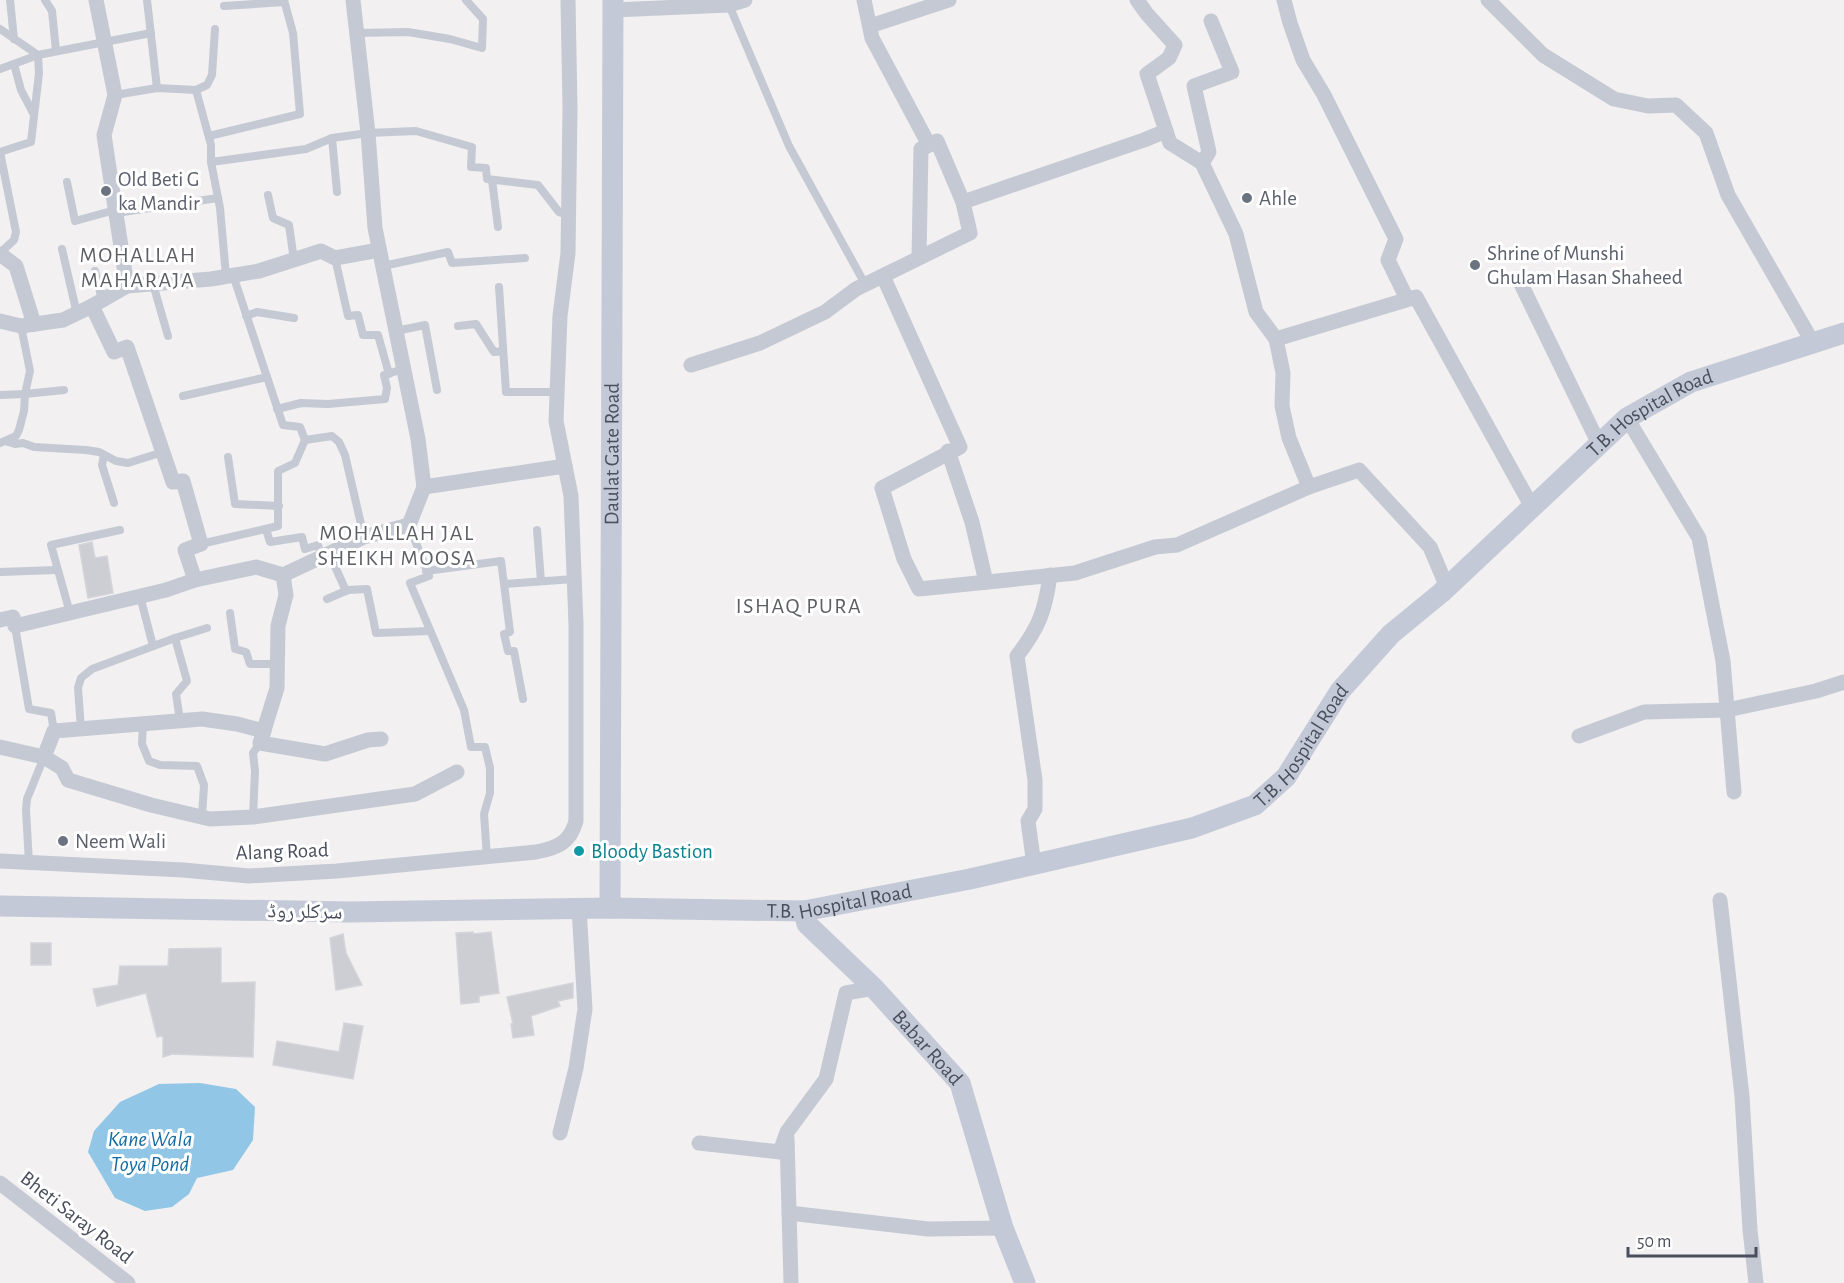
<svg xmlns="http://www.w3.org/2000/svg" width="1844" height="1283" viewBox="0 0 1844 1283" font-family="'Alegreya Sans','Noto Naskh Arabic',sans-serif">
	<rect width="100%" height="100%" fill="#f2f0f0"/>
	<path fill="#91c6e6" d="M 200,1083 L 236,1089 L 255,1107 L 253,1140 L 233,1170 L 197,1178 L 189,1194 L 172,1207 L 145,1211 L 115,1198 L 88,1152 L 94,1131 L 120,1102 L 159,1084 Z"/>
	<g fill="#cdced4" stroke="#d4d5db" stroke-width="1.5">
		<path d="M 92,542 L 95,558 L 107,556 L 113,593 L 88,598 L 79,545 Z"/>
		<path d="M 473,932 L 473,934 L 491,932 L 499,993 L 479,996 L 479,1002 L 461,1004 L 456,933 Z"/>
		<path d="M 343,934 L 346,953 L 362,985 L 336,990 L 330,938 Z"/>
		<rect x="31" y="943" width="20" height="22"/>
		<path d="M 221,948 L 221,983 L 255,982 L 253,1057 L 172,1054 L 163,1057 L 163,1036 L 157,1037 L 146,993 L 97,1006 L 93,989 L 118,985 L 120,966 L 168,966 L 169,949 Z"/>
		<path d="M 573,983 L 573,998 L 558,1001 L 560,1006 L 531,1016 L 534,1035 L 513,1038 L 511,1024 L 513,1024 L 507,997 Z"/>
		<path d="M 344,1023 L 363,1026 L 353,1079 L 273,1065 L 277,1041 L 339,1052 Z"/>
	</g>
	<g fill="none" stroke-linecap="round" stroke-linejoin="round">
		<g stroke="#c4c9d3" stroke-width="8">
			<path d="M 10,0 L 14,39"/>
			<path d="M 45,0 L 52,11 L 56,51"/>
			<path d="M 147,0 L 157,88"/>
			<path d="M 729,5 L 789,146 L 865,284"/>
			<path d="M 224,6 L 284,2"/>
			<path d="M 0,29 L 38,55 L 151,33"/>
			<path d="M 357,33 L 408,32 L 450,39 L 482,48 L 483,19 L 466,0"/>
			<path d="M 14,64 L 21,90 L 33,113"/>
			<path d="M 0,69 L 38,55 L 39,73 L 31,142 L 0,152"/>
			<path d="M 196,90 L 211,145 L 211,162 L 220,208 L 226,276"/>
			<path d="M 115,95 L 157,88 L 196,90 L 207,85 L 212,75 L 215,29"/>
			<path d="M 209,136 L 300,114 L 293,33 L 284,0"/>
			<path d="M 332,138 L 337,192"/>
			<path d="M 211,162 L 306,149 L 332,138 L 368,133 L 416,131 L 472,147 L 471,167 L 486,168 L 487,179 L 538,185 L 559,212 L 569,216"/>
			<path d="M 492,180 L 498,227"/>
			<path d="M 67,182 L 75,221 L 115,210"/>
			<path d="M 268,195 L 273,218 L 289,225 L 294,260"/>
			<path d="M 116,213 L 218,198"/>
			<path d="M 62,249 L 77,314"/>
			<path d="M 0,253 L 14,240 L 16,232 L 0,152"/>
			<path d="M 335,258 L 348,316 L 358,315 L 363,335 L 378,335 L 389,374"/>
			<path d="M 383,266 L 448,252 L 452,263 L 525,258"/>
			<path d="M 95,271 L 102,300"/>
			<path d="M 233,275 L 283,425 L 300,427 L 305,440 L 332,436 L 339,442 L 345,455 L 364,537"/>
			<path d="M 153,284 L 168,336"/>
			<path d="M 499,287 L 506,392 L 557,392"/>
			<path d="M 246,316 L 257,312 L 294,318"/>
			<path d="M 458,326 L 476,324 L 494,352 L 503,351"/>
			<path d="M 396,331 L 425,325 L 437,390"/>
			<path d="M 0,395 L 25,394 L 64,390"/>
			<path d="M 183,396 L 267,377"/>
			<path d="M 277,409 L 301,403 L 328,404 L 385,399 L 387,388 L 384,375 L 403,369"/>
			<path d="M 5,441 L 15,444 L 23,443 L 34,447 L 86,450 L 99,452 L 116,461 L 128,463 L 163,452"/>
			<path d="M 0,443 L 16,436 L 19,430 L 24,411 L 25,394 L 30,371 L 21,326"/>
			<path d="M 104,455 L 102,465 L 114,503"/>
			<path d="M 228,457 L 235,504 L 279,506"/>
			<path d="M 409,525 L 429,576 L 410,583 L 464,710 L 471,747 L 485,747 L 490,768 L 490,793 L 484,814 L 487,857"/>
			<path d="M 266,529 L 270,542 L 302,537 L 305,549 L 318,545 L 322,556"/>
			<path d="M 537,530 L 541,581"/>
			<path d="M 201,544 L 278,526 L 278,471 L 295,463 L 305,440"/>
			<path d="M 329,553 L 346,591"/>
			<path d="M 426,571 L 501,561 L 504,584 L 574,579"/>
			<path d="M 0,572 L 57,570"/>
			<path d="M 504,584 L 510,632 L 504,634 L 508,651 L 514,651 L 523,699"/>
			<path d="M 140,596 L 153,646"/>
			<path d="M 327,599 L 348,590 L 367,589 L 376,633 L 430,631"/>
			<path d="M 70,613 L 51,545 L 120,530"/>
			<path d="M 230,613 L 235,649 L 246,652 L 250,664 L 277,664"/>
			<path d="M 15,626 L 29,709 L 51,713 L 54,731"/>
			<path d="M 175,638 L 187,681 L 176,694 L 180,720"/>
			<path d="M 143,723 L 142,744 L 149,761 L 160,765 L 197,766 L 204,785 L 202,817"/>
			<path d="M 81,729 L 78,688 L 81,678 L 92,669 L 175,638 L 207,628"/>
			<path d="M 253,817 L 255,771 L 253,753 L 260,743"/>
			<path d="M 29,863 L 26,810 L 27,799 L 44,757"/>
		</g>
		<g stroke="#c4c9d3" stroke-width="15">
			<path d="M 96,0 L 115,95 L 104,135 L 127,286"/>
			<path d="M 353,0 L 368,133 L 375,228 L 418,439 L 424,487 L 565,466"/>
			<path d="M 864,0 L 872,38 L 929,145"/>
			<path d="M 1137,0 L 1147,14 L 1175,45 L 1169,58 L 1147,74 L 1170,143 L 1202,163 L 1236,234 L 1256,312 L 1276,339 L 1283,373 L 1282,406 L 1289,438 L 1309,487"/>
			<path d="M 1284,0 L 1290,23 L 1303,60 L 1324,95 L 1396,239 L 1388,260 L 1407,299"/>
			<path d="M 1488,0 L 1543,55 L 1614,99 L 1648,106 L 1676,105 L 1706,133 L 1728,195 L 1813,343"/>
			<path d="M 613,10 L 729,5 L 745,0"/>
			<path d="M 870,26 L 949,0"/>
			<path d="M 1202,163 L 1209,152 L 1194,86 L 1232,72 L 1211,21"/>
			<path d="M 963,202 L 1144,140 L 1166,131"/>
			<path d="M 0,254 L 16,266 L 34,324"/>
			<path d="M 883,276 L 960,447 L 882,488 L 904,559 L 919,589 L 1075,573 L 1155,547 L 1177,545 L 1309,487 L 1359,470 L 1430,547 L 1447,587"/>
			<path d="M 1521,284 L 1599,444"/>
			<path d="M 92,306 L 114,352 L 127,347 L 173,482 L 183,481 L 201,544 L 185,550 L 195,580"/>
			<path d="M 0,321 L 21,326 L 63,320 L 92,306 L 127,286 L 211,279 L 259,271 L 321,251 L 335,258 L 379,250"/>
			<path d="M 1276,339 L 1416,297 L 1532,507"/>
			<path d="M 691,365 L 760,343 L 825,312 L 856,289 L 970,233 L 963,202 L 937,141 L 921,149 L 919,258"/>
			<path d="M 1627,418 L 1699,538 L 1723,661 L 1734,792"/>
			<path d="M 948,451 L 972,522 L 986,582"/>
			<path d="M 283,575 L 286,595 L 278,626 L 277,688 L 260,743 L 325,754 L 368,740 L 381,739"/>
			<path d="M 0,620 L 13,617 L 15,626 L 166,590 L 195,580 L 256,567 L 283,575 L 364,537 L 409,525 L 424,487"/>
			<path d="M 1579,736 L 1644,712 L 1727,710 L 1816,691 L 1844,682"/>
			<path d="M 0,747 L 44,757 L 62,768 L 68,780 L 151,805 L 210,819 L 253,817 L 415,794 L 457,772"/>
			<path d="M 44,757 L 54,731 L 202,719 L 237,724 L 264,731"/>
			<path d="M 0,861 L 183,870 L 249,876 L 337,871 L 536,852 C 557,848 570,843 576,821 L 576,624 L 571,496 L 556,421 L 560,316 L 568,253 L 570,108 L 568,0"/>
			<path d="M 1034,865 L 1028,821 L 1035,809 L 1035,780 L 1017,656 C 1039,627 1045,612 1050,575"/>
			<path d="M 1720,900 L 1742,1096 L 1750,1230 L 1756,1283"/>
			<path d="M 560,1133 L 576,1068 L 585,1009 L 579,908"/>
			<path d="M 787,1138 L 791,1283"/>
			<path d="M 699,1143 L 780,1152 L 787,1132 L 826,1079 L 846,993 L 874,988"/>
			<path d="M 0,1183 L 128,1283"/>
			<path d="M 789,1213 L 928,1229 L 1003,1228"/>
		</g>
		<g stroke="#c4c9d7" stroke-width="21">
			<path id="s1" d="M 0,906 L 350,912 L 610,908 L 804,911 L 970,879 L 1192,828 L 1255,805 L 1286,777 L 1340,691 L 1391,634 L 1441,593 L 1627,418 L 1691,382 L 1844,333"/>
			<path id="s2" d="M 610,908 L 613,0"/>
			<path id="s3" d="M 804,911 L 807,924 L 874,988 L 960,1083 L 1003,1228 L 1025,1283"/>
		</g>
	</g>
	<g fill="#6b7280" stroke="#fff" stroke-width="2">
		<circle cx="106" cy="191" r="6"/>
		<circle cx="1247" cy="198" r="6"/>
		<circle cx="1475" cy="265" r="6"/>
		<circle cx="63" cy="841" r="6"/>
	</g>
	<circle fill="#0f9aa8" stroke="#fff" stroke-width="2" cx="579" cy="851" r="6"/>
	<g text-anchor="middle" stroke-width="6" stroke-linejoin="round" paint-order="stroke">
		<g font-size="21" fill="#5b616d" stroke="#fff" text-anchor="start">
			<text x="118" y="186">Old Beti G<tspan x="118" dy="24">ka Mandir</tspan></text>
			<text x="1259" y="205">Ahle</text>
			<text x="1487" y="260">Shrine of Munshi<tspan x="1487" dy="24">Ghulam Hasan Shaheed</tspan></text>
			<text x="75" y="848">Neem Wali</text>
		</g>
		<g font-size="21" fill="#494f5c" stroke="#fff">
			<text dy="7" stroke="none"><textPath href="#s1" startOffset="1830">T.B. Hospital Road</textPath></text>
			<text dy="7" stroke="none"><textPath href="#s2" startOffset="454">Daulat Gate Road</textPath></text>
			<text dy="7" stroke="none"><textPath href="#s1" startOffset="1344">T.B. Hospital Road</textPath></text>
			<text transform="translate(282 851) rotate(-2)" y="7">Alang Road</text>
			<text dy="7" stroke="none"><textPath href="#s1" startOffset="840">T.B. Hospital Road</textPath></text>
			<text transform="translate(305 911) rotate(1)" y="7">سرکلر روڈ</text>
			<text dy="7" stroke="none"><textPath href="#s3" startOffset="186">Babar Road</textPath></text>
			<text transform="translate(77 1217) rotate(38)" y="7">Bheti Saray Road</text>
		</g>
		<g font-size="21" fill="#0d838f" stroke="#fff" text-anchor="start">
			<text x="591" y="858">Bloody Bastion</text>
		</g>
		<g font-size="22" letter-spacing="1.5" fill="#5d5f64" stroke="#fff">
			<text x="138" y="262">MOHALLAH<tspan x="138" dy="25">MAHARAJA</tspan></text>
			<text x="397" y="540">MOHALLAH JAL<tspan x="397" dy="25">SHEIKH MOOSA</tspan></text>
			<text x="799" y="613">ISHAQ PURA</text>
		</g>
		<g font-size="22" font-style="italic" fill="#166ca1" stroke="#fff">
			<text x="150" y="1146">Kane Wala<tspan x="150" dy="25">Toya Pond</tspan></text>
		</g>
	</g>
	<path d="M1628 1247v9h128v-9" fill="none" stroke="#494f5c" stroke-width="3"/>
	<text x="1637" y="1247" font-size="18" fill="#494f5c" stroke="#ffffff" stroke-width="4.5" paint-order="stroke">50 m</text>
</svg>
